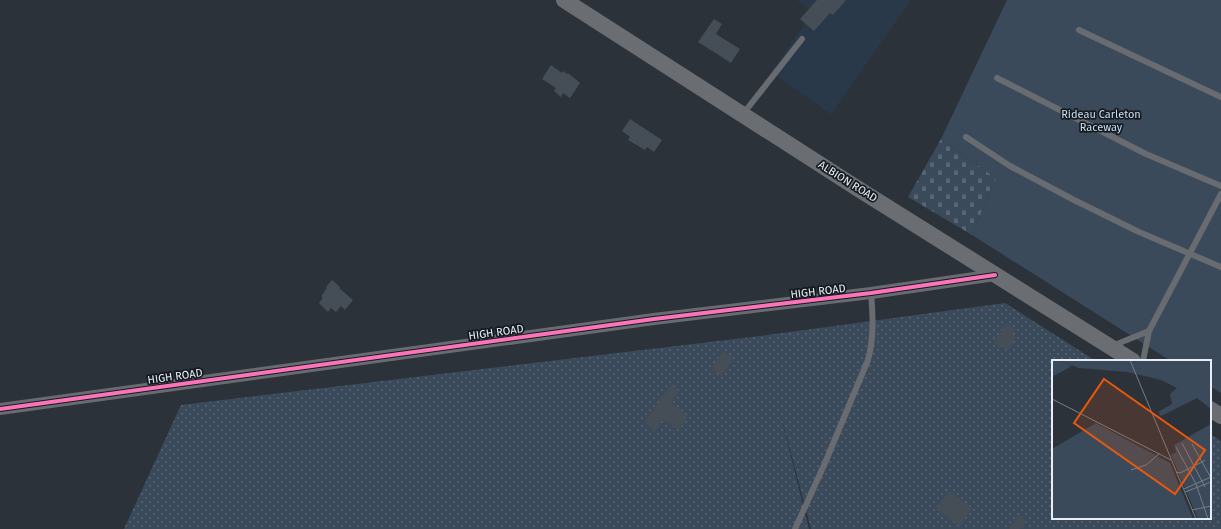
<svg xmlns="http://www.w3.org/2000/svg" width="1221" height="529" viewBox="0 0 1221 529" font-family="'Fira Sans',sans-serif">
	<defs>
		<pattern id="grass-dots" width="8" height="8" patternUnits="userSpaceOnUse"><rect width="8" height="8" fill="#3b4a5b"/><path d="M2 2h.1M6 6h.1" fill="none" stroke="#576473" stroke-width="1.8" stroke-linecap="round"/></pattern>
		<pattern id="cemetery-stones" width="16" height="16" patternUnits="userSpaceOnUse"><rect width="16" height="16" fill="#3b4a5b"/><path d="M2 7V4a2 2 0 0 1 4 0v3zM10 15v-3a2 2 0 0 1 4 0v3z" fill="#576473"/></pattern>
	</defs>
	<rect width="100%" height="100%" fill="#2c3239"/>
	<path fill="#293949" d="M 797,0 L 911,0 L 831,114 L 771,72 L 813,12 Z"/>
	<path fill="url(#grass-dots)" d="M 1005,303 L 1096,361 L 1053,361 L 1053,518 L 1210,518 L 1210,434 L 1221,441 L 1221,529 L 811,529 L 779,408 L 809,529 L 124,529 L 181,405 L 760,336 Z"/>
	<path fill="url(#cemetery-stones)" d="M 941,139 L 996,178 L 972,235 L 908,197 Z"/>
	<path fill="#3b4a5b" d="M 1007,0 L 1221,0 L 1221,393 L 1210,386 L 1210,361 L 1171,361 L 972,235 L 996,178 L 941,139 Z"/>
	<g fill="#454d56">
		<path d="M 817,0 L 846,0 L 833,15 L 830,13 L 814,31 L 800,19 Z"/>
		<path d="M 714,19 L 722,24 L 716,34 L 740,49 L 731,63 L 698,42 Z"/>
		<path d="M 551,65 L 562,73 L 563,71 L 567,74 L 568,73 L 580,83 L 570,98 L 563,93 L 561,97 L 554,91 L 556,88 L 542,79 Z"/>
		<path d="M 630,119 L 662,140 L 654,152 L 647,147 L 645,150 L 628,140 L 630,137 L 622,131 Z"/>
		<path d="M 332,280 L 340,287 L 339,288 L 353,300 L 345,310 L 341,306 L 336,312 L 331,308 L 328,312 L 319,303 L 322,299 L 322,295 L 327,288 L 326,287 Z"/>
		<path d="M 1006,324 L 1016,330 L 1012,335 L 1016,337 L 1008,351 L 1001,346 L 1000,348 L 994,342 Z"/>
		<path d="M 723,351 L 733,357 L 722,376 L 711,369 Z"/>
		<path d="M 671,385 L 679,391 L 671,403 L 688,416 L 679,430 L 663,419 L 655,431 L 644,423 Z"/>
		<path d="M 949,491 L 972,508 L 960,526 L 936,509 Z"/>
		<path d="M 1019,515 L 1027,521 L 1020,529 L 1009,529 Z"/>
	</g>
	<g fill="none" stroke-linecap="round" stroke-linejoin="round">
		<g stroke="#686b6f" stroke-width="6">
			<path d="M 1079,30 L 1221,97"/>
			<path d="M 997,78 L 1146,154 L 1221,186"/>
			<path d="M 743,114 L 802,39"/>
			<path d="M 966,137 L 1010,166 L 1074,200 L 1139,232 L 1221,267"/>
			<path d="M 1112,346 L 1149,331 L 1221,194"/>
			<path d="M 1143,361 L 1149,331"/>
			<path d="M 795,529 L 825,463 L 868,360 C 874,338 873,316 871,293"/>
		</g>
		<path stroke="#686b6f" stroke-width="12" d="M 0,409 L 654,319 L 871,293 L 995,275"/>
		<g stroke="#6a6e72" stroke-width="16">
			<path d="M 564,0 L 860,190 L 1133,361"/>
			<path d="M 1210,409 L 1221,416"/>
		</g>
		<defs>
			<path id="cycleway" d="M 0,409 L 654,319 L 871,293 L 995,275"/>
		</defs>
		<use href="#cycleway" stroke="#141a1f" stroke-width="6"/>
		<use href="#cycleway" stroke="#fb73b8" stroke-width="4"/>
	</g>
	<g text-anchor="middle" stroke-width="3.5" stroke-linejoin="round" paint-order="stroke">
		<g font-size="11" fill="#cadff4" stroke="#141a1f">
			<text x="1101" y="118">Rideau Carleton<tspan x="1101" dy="13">Raceway</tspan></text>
		</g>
		<g font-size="11" fill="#e7eef7" stroke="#141a1f">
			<text transform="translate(848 181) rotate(32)" y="4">ALBION ROAD</text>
			<text transform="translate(818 291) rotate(-7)" y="4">HIGH ROAD</text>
			<text transform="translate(496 332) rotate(-8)" y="4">HIGH ROAD</text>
			<text transform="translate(175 376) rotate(-8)" y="4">HIGH ROAD</text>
		</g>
	</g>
	<g transform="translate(1052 360)">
		<rect width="159" height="159" fill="#2c3239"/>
		<path d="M 0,0 L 5,0 L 20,6 L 0,17 ZM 44,63 L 118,103 L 141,159 L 0,159 L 0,89 Z" fill="#3b4a5b"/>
		<path d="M 5,0 L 159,0 L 159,49 L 145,38 L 109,56 L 106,52 L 120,44 L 118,34 L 125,28 L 109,20 L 75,12 L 27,8 Z" fill="#3b4a5b"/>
		<path d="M 159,64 L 159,159 L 146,159 L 119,95 L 124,92 L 122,85 Z" fill="#3b4a5b"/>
		<path fill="none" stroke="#777d85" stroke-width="1" d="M 78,0 L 144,159M 0,39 L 119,100M 130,83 L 153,127M 140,84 L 150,102 L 153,100M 124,87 L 144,124 L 156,159M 79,110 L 94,105 L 107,94M 124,112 L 128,113 L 150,102 L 159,118M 132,129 L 159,117M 133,132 L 159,122M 140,150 L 159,146"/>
		<path fill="#e8590c" fill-opacity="0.15" stroke="#e8590c" stroke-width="2" d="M 52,19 L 153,90 L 123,134 L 22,63 Z"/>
		<rect width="159" height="159" fill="none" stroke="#e7eef7" stroke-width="2"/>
	</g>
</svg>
